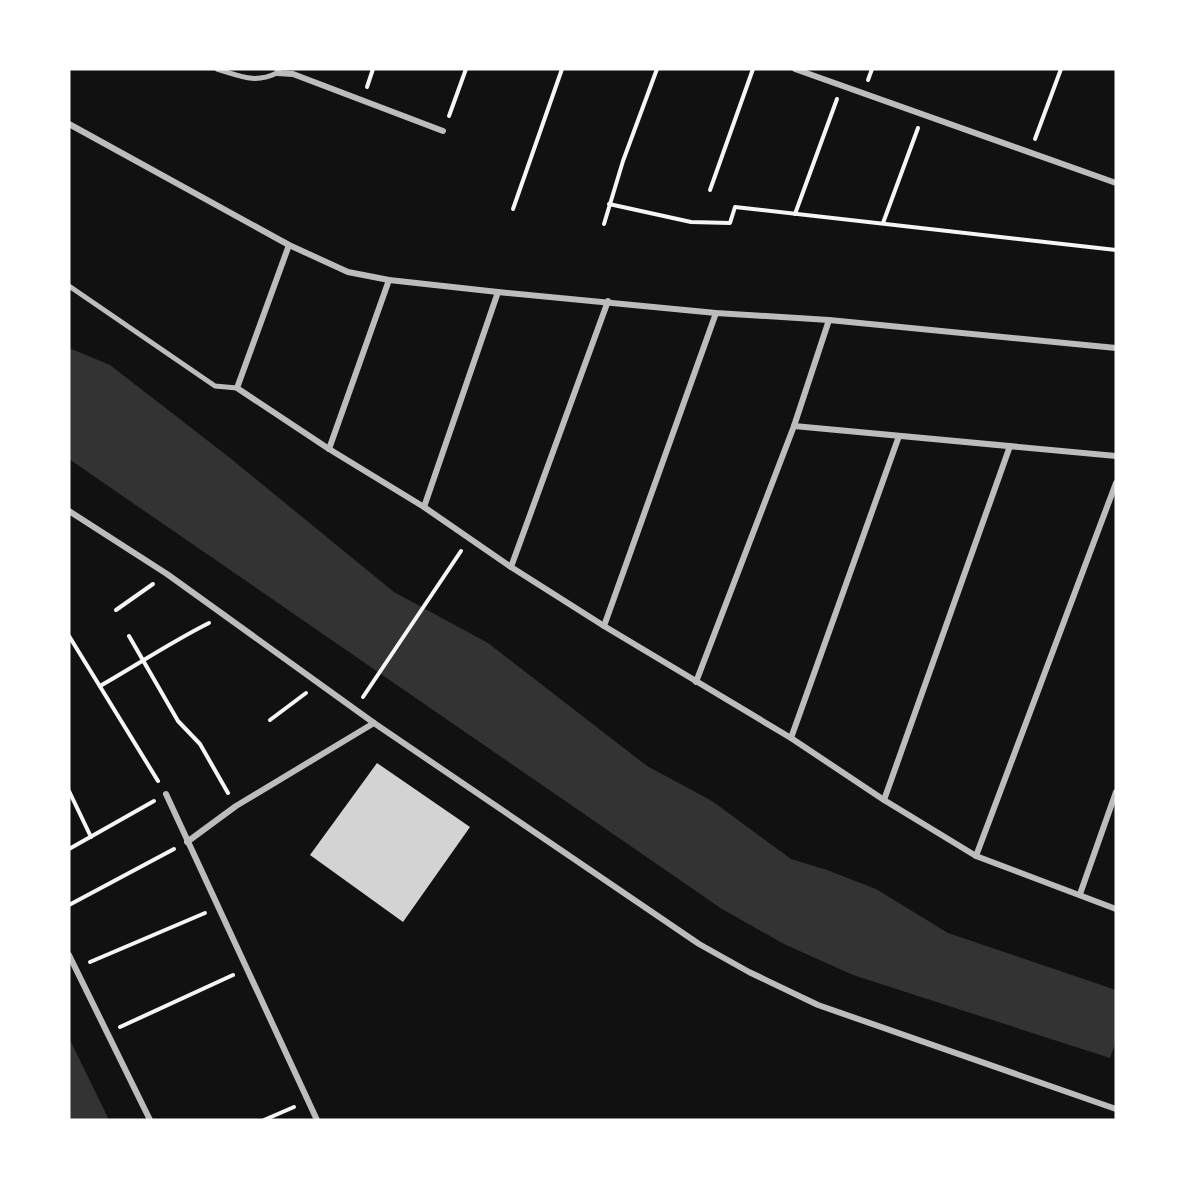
<svg xmlns="http://www.w3.org/2000/svg" width="1185" height="1189" viewBox="0 0 1185 1189" font-family="'Work Sans',sans-serif">
	<rect width="100%" height="100%" fill="#111"/>
	<g fill="#333">
		<path d="M 69,348 L 110,365 L 230,458 L 394,592 L 488,643 L 647,766 L 712,801 L 791,859 L 827,870 L 876,889 L 948,933 L 1116,990 L 1116,1041 L 1110,1058 L 853,975 L 784,944 L 722,909 L 69,459 Z"/>
		<path d="M 69,1038 L 109,1120 L 69,1120 Z"/>
	</g>
	<path fill="#d3d3d3" d="M 377,763 L 470,827 L 403,922 L 310,855 Z"/>
	<g fill="none" stroke-linecap="round" stroke-linejoin="round">
		<g stroke="#f5f5f5" stroke-width="4">
			<path d="M 868,80 L 872,69"/>
			<path d="M 367,87 L 373,69"/>
			<path d="M 449,116 L 466,69"/>
			<path d="M 1035,139 L 1061,69"/>
			<path d="M 710,190 L 753,69"/>
			<path d="M 609,204 L 691,222 L 730,223 L 735,207 L 1116,250"/>
			<path d="M 513,209 L 562,69"/>
			<path d="M 795,214 L 837,99"/>
			<path d="M 883,223 L 918,128"/>
			<path d="M 604,224 L 623,161 L 657,69"/>
			<path d="M 116,610 L 153,584"/>
			<path d="M 69,636 L 158,781"/>
			<path d="M 129,636 L 178,721 L 200,744 L 228,793"/>
			<path d="M 100,686 C 137,665 171,642 209,623"/>
			<path d="M 363,697 L 461,551"/>
			<path d="M 270,720 L 306,693"/>
			<path d="M 69,791 L 91,837"/>
			<path d="M 69,849 L 154,801"/>
			<path d="M 69,905 L 174,849"/>
			<path d="M 90,962 L 205,913"/>
			<path d="M 120,1027 L 233,975"/>
			<path d="M 264,1120 L 294,1107"/>
		</g>
		<g stroke="#bcbcbc" stroke-width="5">
			<path d="M 217,69 C 241,76 254,84 277,73"/>
			<path d="M 69,286 L 215,386 L 237,388"/>
		</g>
		<g stroke="#bcbcbc" stroke-width="6">
			<path d="M 279,69 L 277,73 L 293,74 L 443,131"/>
			<path d="M 795,69 L 1116,183"/>
			<path d="M 69,124 L 289,245 L 348,272 L 389,280 L 498,292 L 716,313 L 829,320 L 1116,348"/>
			<path d="M 289,245 L 237,388 L 329,449 L 424,507 L 511,567 L 604,626 L 791,738 L 884,800 L 976,856 L 1116,909"/>
			<path d="M 794,426 L 1116,456"/>
			<path d="M 329,449 L 389,280"/>
			<path d="M 424,507 L 498,292"/>
			<path d="M 69,511 L 167,574 L 374,723 L 699,944 L 749,972 L 818,1005 L 1116,1109"/>
			<path d="M 511,567 L 608,301"/>
			<path d="M 604,626 L 716,313"/>
			<path d="M 696,682 L 794,426 L 829,320"/>
			<path d="M 791,738 L 899,436"/>
			<path d="M 166,794 L 317,1120"/>
			<path d="M 884,800 L 1010,446"/>
			<path d="M 187,842 L 236,806 L 374,723"/>
			<path d="M 976,856 L 1116,483"/>
			<path d="M 1080,894 L 1116,792"/>
			<path d="M 69,955 L 150,1120"/>
		</g>
	</g>
	<rect width="1185" height="1189" fill="none" stroke="#ffffff" stroke-width="141"/>
</svg>
